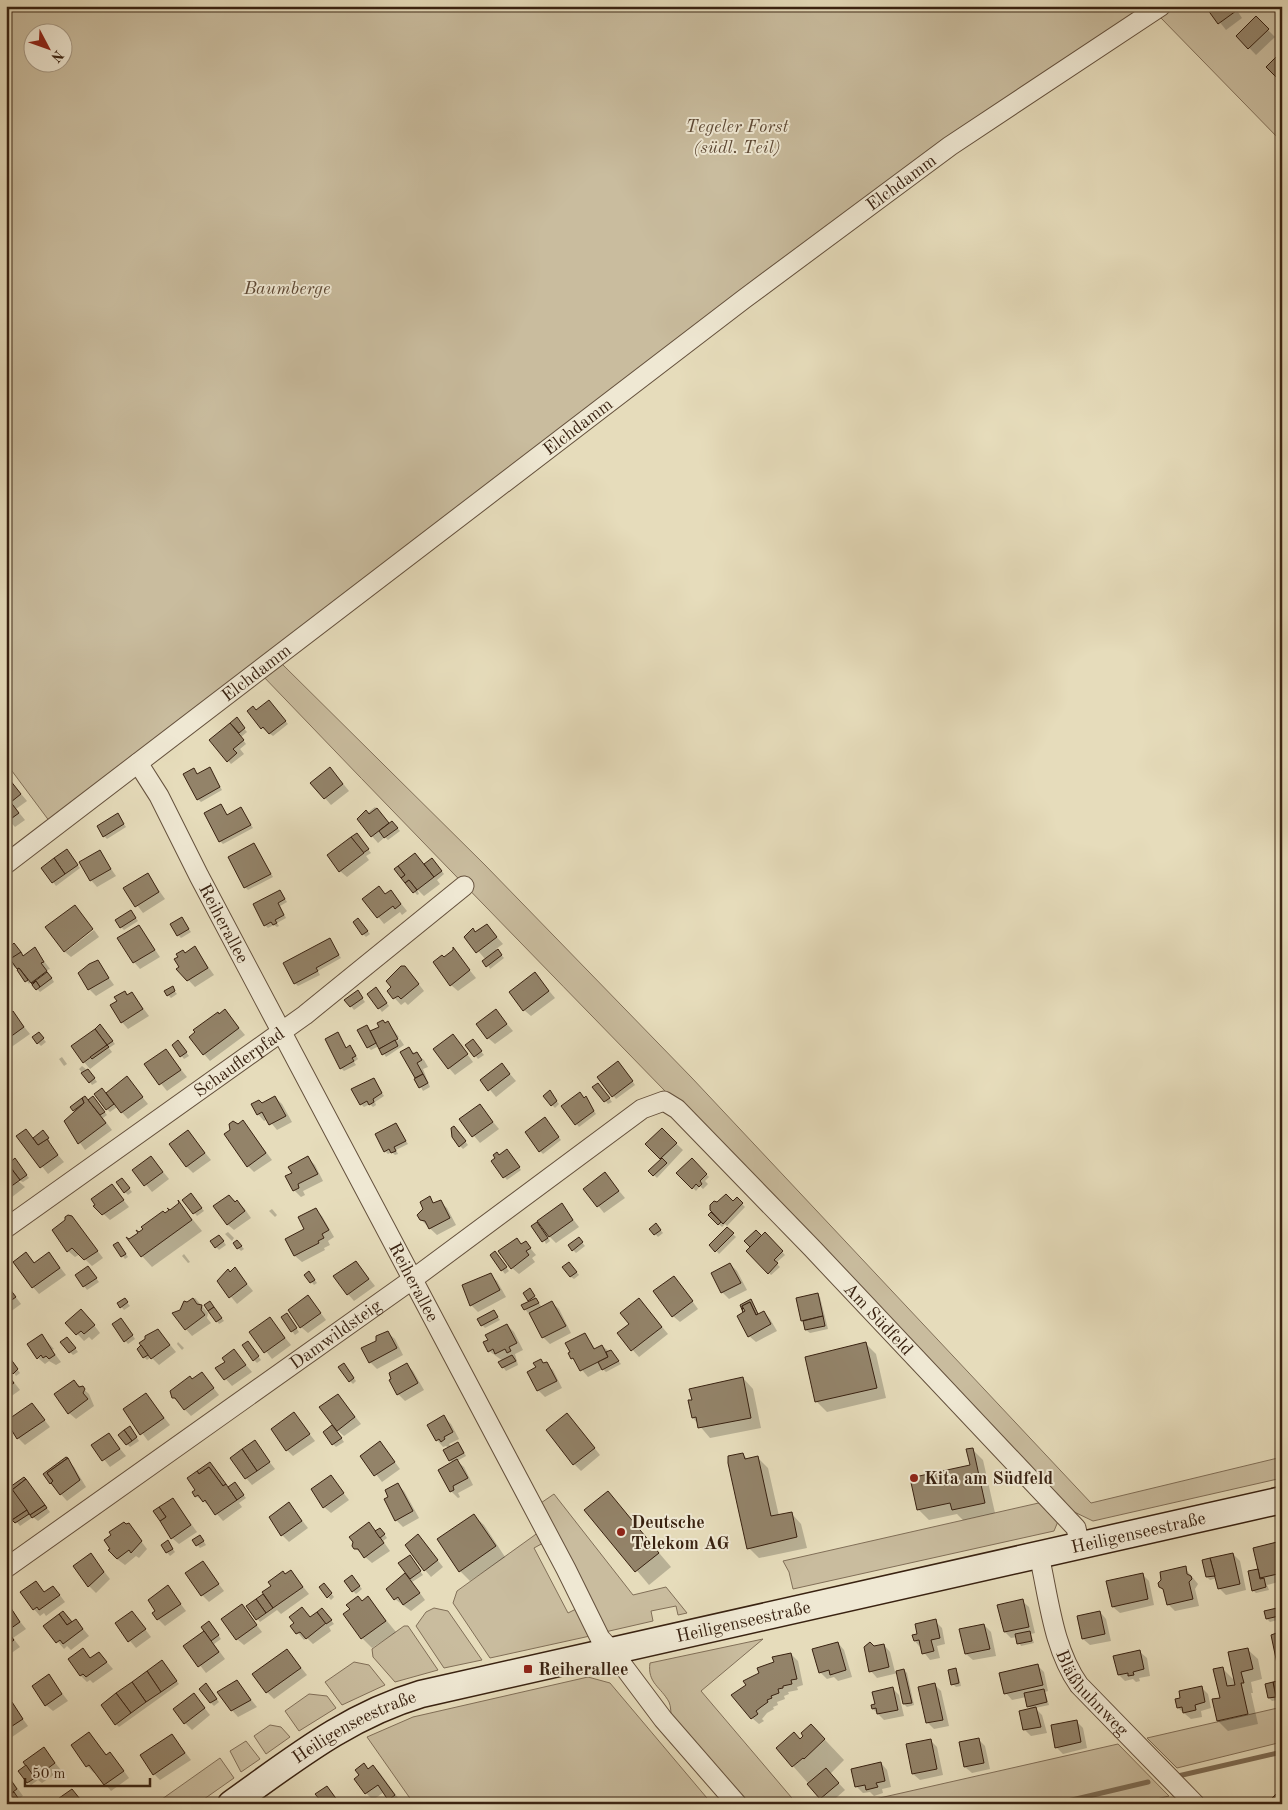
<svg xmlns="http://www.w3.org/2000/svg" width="1288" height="1810" viewBox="0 0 1288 1810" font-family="'Old Standard TT',serif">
	<rect width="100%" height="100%" fill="#e6dcbb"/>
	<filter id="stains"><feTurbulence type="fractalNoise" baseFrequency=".004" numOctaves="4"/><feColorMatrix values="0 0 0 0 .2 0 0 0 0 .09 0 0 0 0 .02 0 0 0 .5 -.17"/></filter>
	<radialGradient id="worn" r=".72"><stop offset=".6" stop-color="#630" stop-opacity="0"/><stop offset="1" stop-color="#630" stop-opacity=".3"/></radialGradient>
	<g fill="#c9bc9e" stroke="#816f58" fill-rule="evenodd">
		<path d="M 6,6 L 1144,6 L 50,822 L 6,763 ZM 32,32 L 62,32 L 62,62 L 32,62 Z"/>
		<path d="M 1179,6 L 1282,6 L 1282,142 L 1160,17 Z"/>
		<path d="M 279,661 L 485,865 L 692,1078 L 1091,1503 L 1282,1457 L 1282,1478 L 1093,1521 L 1066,1508 C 801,1227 528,953 261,674 Z"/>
		<path d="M 554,1494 L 633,1595 L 666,1587 L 687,1613 L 678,1615 L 676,1606 L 651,1611 L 653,1621 L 605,1632 L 538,1505 Z"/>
		<path d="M 1043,1502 L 1059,1519 L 1054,1531 L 793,1589 L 789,1572 L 783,1561 Z"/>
		<path d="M 539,1532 L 545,1542 L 534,1548 L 568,1613 L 580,1607 L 590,1636 L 490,1658 L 453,1603 L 457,1591 Z"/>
		<path d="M 434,1608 L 448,1611 L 482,1660 L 444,1668 L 416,1626 L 426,1612 Z"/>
		<path d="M 404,1626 L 408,1626 L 438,1670 L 395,1682 L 373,1657 L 372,1649 Z"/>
		<path d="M 763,1639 L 701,1691 L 797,1804 L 745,1804 L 671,1719 C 671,1714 671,1706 669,1702 C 661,1687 647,1683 650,1663 Z"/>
		<path d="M 354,1662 L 369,1665 L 385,1685 L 342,1705 L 325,1682 Z"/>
		<path d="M 588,1677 L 610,1683 L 712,1804 L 414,1804 L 367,1737 L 413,1717 Z"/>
		<path d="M 309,1694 L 327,1696 L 336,1708 L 299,1731 L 285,1711 Z"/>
		<path d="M 1282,1707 L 1282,1742 L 1177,1768 L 1147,1738 Z"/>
		<path d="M 270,1725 L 281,1727 L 290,1737 L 266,1754 L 254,1736 Z"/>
		<path d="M 246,1741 L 260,1759 L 241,1772 L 230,1751 Z"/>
		<path d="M 1118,1744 L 1169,1796 L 1136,1804 L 853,1804 Z"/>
		<path d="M 220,1758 L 234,1778 L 197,1804 L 155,1804 Z"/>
	</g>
	<g fill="#0003">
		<path d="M 1207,6 L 1234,6 L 1242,18 L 1226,30 Z"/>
		<path d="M 1256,18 L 1275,37 L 1256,55 L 1238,36 Z"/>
		<path d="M 272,705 L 288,724 L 273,736 L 262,728 L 249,711 L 257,712 Z"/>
		<path d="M 236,719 L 247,732 L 241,737 L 246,744 L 240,749 L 244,754 L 231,764 L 211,740 Z"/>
		<path d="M 194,770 L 198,775 L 212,772 L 222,790 L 201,802 L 198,799 Z"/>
		<path d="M 336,775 L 349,791 L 331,805 L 312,783 Z"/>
		<path d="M 6,776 L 27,801 L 16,809 L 25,820 L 15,827 L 6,817 Z"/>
		<path d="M 375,807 L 390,824 L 395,825 L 400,831 L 388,840 L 385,837 L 378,843 L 358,820 Z"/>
		<path d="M 223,808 L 227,816 L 241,809 L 253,828 L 223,844 L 220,841 Z"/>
		<path d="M 118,815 L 126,827 L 107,839 L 104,836 Z"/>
		<path d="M 360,838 L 371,853 L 366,856 L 369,860 L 347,877 L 340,871 Z"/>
		<path d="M 254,844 L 273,877 L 248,890 L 245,887 Z"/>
		<path d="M 99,851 L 116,876 L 97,887 L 91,880 Z"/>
		<path d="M 69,854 L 80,868 L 56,886 L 43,868 Z"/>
		<path d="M 415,854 L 425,865 L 435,862 L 444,874 L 437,880 L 440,884 L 424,896 L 417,889 L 419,894 L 417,895 L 396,869 Z"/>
		<path d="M 148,875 L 165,899 L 143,913 L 125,889 Z"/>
		<path d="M 391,891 L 407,911 L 402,915 L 400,912 L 384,924 L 364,899 L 386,895 Z"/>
		<path d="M 282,894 L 287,902 L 280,906 L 286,918 L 277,923 L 279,926 L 277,927 L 274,925 L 268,928 L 265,925 Z"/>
		<path d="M 131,911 L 138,921 L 124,930 L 121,927 Z"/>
		<path d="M 182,919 L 191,932 L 181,938 L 178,935 Z"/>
		<path d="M 361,923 L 370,934 L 366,937 L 363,934 Z"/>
		<path d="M 486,925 L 503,944 L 496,949 L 504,958 L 490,969 L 486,960 L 466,937 Z"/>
		<path d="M 139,926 L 160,957 L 140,969 L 134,962 Z"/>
		<path d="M 94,930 L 99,937 L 71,957 L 65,952 Z"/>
		<path d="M 6,939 L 24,956 L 35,949 L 50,969 L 47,970 L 54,982 L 40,992 L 31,982 L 29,984 L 17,967 L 15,968 L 6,958 Z"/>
		<path d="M 330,940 L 341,958 L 318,971 L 320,975 L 298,986 L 295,983 Z"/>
		<path d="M 195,948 L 214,975 L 195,987 L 178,969 L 185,954 Z"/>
		<path d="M 454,951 L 476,978 L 458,991 L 451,985 L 444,959 Z"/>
		<path d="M 98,962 L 114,985 L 96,996 L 89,989 Z"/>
		<path d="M 411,974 L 424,991 L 408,1005 L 405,1002 L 401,1005 L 388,991 Z"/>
		<path d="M 541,981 L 555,998 L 531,1016 L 524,1010 Z"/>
		<path d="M 172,988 L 177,994 L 171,998 L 168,995 Z"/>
		<path d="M 379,992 L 389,1006 L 382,1012 L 369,994 Z"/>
		<path d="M 132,993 L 149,1016 L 128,1029 L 122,1022 L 128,996 Z"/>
		<path d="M 360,995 L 365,1002 L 354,1010 L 346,1000 Z"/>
		<path d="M 225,1011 L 245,1035 L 210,1061 L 204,1054 L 219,1015 Z"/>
		<path d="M 13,1013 L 30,1034 L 10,1048 L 6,1044 L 6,1018 Z"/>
		<path d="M 502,1018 L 513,1031 L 495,1044 L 488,1038 Z"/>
		<path d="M 388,1023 L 399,1037 L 393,1040 L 395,1042 L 400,1039 L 404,1045 L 386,1057 L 379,1046 L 371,1050 L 368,1047 L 367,1026 L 371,1032 Z"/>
		<path d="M 103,1029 L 115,1044 L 109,1048 L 112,1052 L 90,1069 L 84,1062 Z"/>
		<path d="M 338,1033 L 347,1049 L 350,1047 L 353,1050 L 358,1059 L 354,1062 L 356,1065 L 344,1071 L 341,1068 Z"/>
		<path d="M 42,1037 L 46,1042 L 41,1046 L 38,1043 Z"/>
		<path d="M 459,1043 L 473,1062 L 455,1075 L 449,1068 Z"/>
		<path d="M 475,1044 L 484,1055 L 478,1059 L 467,1045 Z"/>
		<path d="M 173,1045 L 181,1045 L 189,1056 L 184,1059 Z"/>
		<path d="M 409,1049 L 424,1060 L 428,1067 L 423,1069 L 430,1087 L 423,1091 L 402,1052 Z"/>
		<path d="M 166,1051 L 187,1077 L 167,1091 L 146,1065 Z"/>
		<path d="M 62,1057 L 67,1064 L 64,1066 L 59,1059 Z"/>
		<path d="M 502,1065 L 516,1081 L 496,1097 L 482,1080 Z"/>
		<path d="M 621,1065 L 635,1085 L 616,1099 L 599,1077 Z"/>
		<path d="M 82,1066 L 91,1073 L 97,1082 L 92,1085 L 90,1082 L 79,1069 Z"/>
		<path d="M 127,1078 L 148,1104 L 128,1119 L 117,1107 L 110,1112 L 107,1109 L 106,1094 Z"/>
		<path d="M 373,1079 L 384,1096 L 375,1102 L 376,1105 L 373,1107 L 370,1104 L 364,1107 L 361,1104 Z"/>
		<path d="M 594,1087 L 601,1087 L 612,1102 L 608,1104 Z"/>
		<path d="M 552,1095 L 559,1104 L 555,1108 L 552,1105 Z"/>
		<path d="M 275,1097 L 282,1104 L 292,1122 L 277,1130 L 268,1119 L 264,1121 L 258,1114 Z"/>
		<path d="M 586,1098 L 596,1114 L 579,1127 L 563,1106 Z"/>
		<path d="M 96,1100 L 107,1115 L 103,1118 L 112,1130 L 85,1150 L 65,1121 L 76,1112 L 72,1108 Z"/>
		<path d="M 479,1105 L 499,1129 L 480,1143 L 460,1119 Z"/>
		<path d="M 548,1122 L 561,1140 L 543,1154 L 540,1151 Z"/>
		<path d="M 396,1125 L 408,1144 L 396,1150 L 398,1154 L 395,1155 L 392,1152 L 388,1154 L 385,1151 Z"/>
		<path d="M 249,1129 L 272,1160 L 254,1172 L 248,1166 Z"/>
		<path d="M 26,1130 L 34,1139 L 46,1135 L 50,1141 L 48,1143 L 64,1162 L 48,1174 L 18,1136 Z"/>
		<path d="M 457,1130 L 468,1145 L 463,1149 L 460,1146 Z"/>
		<path d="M 662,1130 L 683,1150 L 657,1178 L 650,1171 L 662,1160 L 647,1144 Z"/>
		<path d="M 188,1132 L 211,1160 L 193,1173 L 186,1166 Z"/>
		<path d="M 510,1154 L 521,1170 L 507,1180 L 493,1162 L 500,1157 Z"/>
		<path d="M 151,1157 L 169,1179 L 152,1192 L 134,1170 Z"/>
		<path d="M 308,1158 L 315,1165 L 323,1181 L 303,1191 L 305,1195 L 301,1197 L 294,1190 L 293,1174 Z"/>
		<path d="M 15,1160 L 29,1178 L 23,1182 L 16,1179 L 25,1187 L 12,1197 L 9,1193 L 6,1194 L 6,1166 Z"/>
		<path d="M 692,1160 L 709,1177 L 705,1181 L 708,1184 L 703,1189 L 700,1186 L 696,1191 L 678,1173 Z"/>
		<path d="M 605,1174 L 625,1198 L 604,1213 L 585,1189 Z"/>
		<path d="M 124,1182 L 132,1192 L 128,1195 L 125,1192 Z"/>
		<path d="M 112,1186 L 129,1207 L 110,1220 L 95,1206 Z"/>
		<path d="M 229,1196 L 244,1208 L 251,1218 L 234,1230 L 227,1224 Z"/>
		<path d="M 194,1198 L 204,1211 L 197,1216 L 184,1200 Z"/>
		<path d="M 429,1198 L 435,1204 L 440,1202 L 447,1208 L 456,1225 L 437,1235 L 421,1220 Z"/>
		<path d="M 737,1199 L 745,1207 L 727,1226 L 725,1224 L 722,1227 L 709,1215 Z"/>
		<path d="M 180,1204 L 202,1231 L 152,1267 L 142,1256 L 166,1215 Z"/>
		<path d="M 562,1205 L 579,1227 L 556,1243 L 546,1233 L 550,1241 L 546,1244 L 536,1223 L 543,1230 Z"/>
		<path d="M 272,1209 L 277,1215 L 275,1217 L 269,1211 Z"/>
		<path d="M 316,1210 L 322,1216 L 334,1237 L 328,1241 L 330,1245 L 324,1248 L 325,1250 L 302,1262 L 295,1256 L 287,1240 L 306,1230 Z"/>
		<path d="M 72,1217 L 103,1258 L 92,1266 L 80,1254 L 75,1257 L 68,1251 Z"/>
		<path d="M 659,1228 L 663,1233 L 658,1237 L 651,1229 Z"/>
		<path d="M 727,1229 L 736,1237 L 719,1254 L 711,1245 Z"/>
		<path d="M 228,1232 L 234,1238 L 232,1241 L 225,1234 Z"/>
		<path d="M 765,1234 L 785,1255 L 776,1263 L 780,1267 L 771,1275 L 748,1251 Z"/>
		<path d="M 222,1239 L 226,1245 L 219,1250 L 216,1247 Z"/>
		<path d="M 581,1241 L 585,1246 L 576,1253 L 573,1250 Z"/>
		<path d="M 526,1243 L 536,1255 L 532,1258 L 535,1262 L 519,1274 L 512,1268 L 522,1245 Z"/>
		<path d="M 240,1244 L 244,1249 L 241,1251 L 238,1248 Z"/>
		<path d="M 115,1246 L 121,1246 L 128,1257 L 125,1259 Z"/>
		<path d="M 26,1253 L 35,1263 L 49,1253 L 66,1275 L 39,1294 L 33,1287 Z"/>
		<path d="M 184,1254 L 190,1262 L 188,1263 L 182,1256 Z"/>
		<path d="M 491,1256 L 498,1256 L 509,1271 L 505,1274 Z"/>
		<path d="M 356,1262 L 375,1286 L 354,1301 L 348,1294 Z"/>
		<path d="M 730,1264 L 737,1271 L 747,1290 L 729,1299 L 722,1292 Z"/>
		<path d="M 572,1266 L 579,1275 L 574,1279 L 571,1277 Z"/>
		<path d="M 235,1269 L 253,1291 L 237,1304 L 218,1281 L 223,1275 Z"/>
		<path d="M 91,1271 L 99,1282 L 87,1290 L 77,1276 Z"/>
		<path d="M 306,1275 L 312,1276 L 317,1283 L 314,1285 Z"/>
		<path d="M 490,1275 L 497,1281 L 506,1297 L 478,1312 L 471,1305 L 463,1286 Z"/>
		<path d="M 6,1284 L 21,1304 L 6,1315 Z"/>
		<path d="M 680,1284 L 698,1309 L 680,1322 L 673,1316 Z"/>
		<path d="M 533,1293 L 542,1308 L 552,1303 L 559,1309 L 571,1333 L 550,1344 L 543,1337 L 530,1312 L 528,1313 L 523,1306 L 531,1302 L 529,1300 Z"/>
		<path d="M 817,1294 L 820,1297 L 828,1329 L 810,1333 L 806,1330 L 798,1299 Z"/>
		<path d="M 195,1298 L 208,1313 L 207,1318 L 211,1323 L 192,1336 L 186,1329 L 181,1311 Z"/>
		<path d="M 639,1299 L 668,1334 L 639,1357 L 619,1334 L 631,1324 Z"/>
		<path d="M 125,1300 L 130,1306 L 124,1310 L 119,1304 Z"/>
		<path d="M 750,1303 L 759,1315 L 764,1312 L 770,1319 L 777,1331 L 756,1342 L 749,1336 L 746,1312 Z"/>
		<path d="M 314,1304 L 326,1320 L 308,1333 L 301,1327 Z"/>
		<path d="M 213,1306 L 224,1321 L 219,1324 L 217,1321 Z"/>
		<path d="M 494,1312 L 500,1320 L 485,1328 L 482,1325 Z"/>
		<path d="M 88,1317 L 100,1333 L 92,1340 L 89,1337 L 84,1341 L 67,1323 Z"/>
		<path d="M 289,1317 L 299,1332 L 295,1335 L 282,1318 Z"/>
		<path d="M 270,1319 L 291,1345 L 272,1359 L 251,1332 Z"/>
		<path d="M 124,1322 L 135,1339 L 128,1344 L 113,1325 Z"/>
		<path d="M 507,1325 L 514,1332 L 523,1350 L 515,1354 L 518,1365 L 506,1371 L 500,1363 L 503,1361 L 489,1351 Z"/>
		<path d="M 158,1330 L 176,1352 L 159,1365 L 151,1357 L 147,1360 L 144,1357 Z"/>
		<path d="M 388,1333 L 395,1339 L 403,1355 L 377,1369 L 370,1362 L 377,1341 Z"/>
		<path d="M 585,1334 L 596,1350 L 602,1346 L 613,1354 L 621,1364 L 606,1372 L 603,1369 L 588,1377 L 569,1354 Z"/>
		<path d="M 42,1336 L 54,1349 L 52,1350 L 61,1362 L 56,1365 L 49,1361 L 45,1364 L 38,1358 Z"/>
		<path d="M 70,1341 L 78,1352 L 73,1355 L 70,1352 Z"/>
		<path d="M 178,1342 L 184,1348 L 182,1350 L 177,1344 Z"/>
		<path d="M 866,1344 L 876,1354 L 886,1398 L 827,1412 L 816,1401 Z"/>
		<path d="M 251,1346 L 261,1360 L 257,1363 L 254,1360 Z"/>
		<path d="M 234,1351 L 252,1372 L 232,1386 L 217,1369 L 226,1362 Z"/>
		<path d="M 540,1360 L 553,1370 L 562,1388 L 545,1397 L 538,1390 L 537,1367 Z"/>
		<path d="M 12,1362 L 20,1373 L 16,1376 L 14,1373 Z"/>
		<path d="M 407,1365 L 413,1371 L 424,1390 L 405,1401 L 398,1394 L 393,1379 Z"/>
		<path d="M 346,1367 L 356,1381 L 353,1384 L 350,1381 Z"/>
		<path d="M 6,1372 L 20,1390 L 6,1400 Z"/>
		<path d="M 202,1373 L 219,1395 L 191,1416 L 174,1398 Z"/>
		<path d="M 743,1378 L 753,1389 L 761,1428 L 710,1438 L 693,1418 Z"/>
		<path d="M 74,1381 L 89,1394 L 94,1406 L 76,1419 L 69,1413 Z"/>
		<path d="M 146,1394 L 170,1425 L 148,1441 L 124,1409 Z"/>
		<path d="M 338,1395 L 361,1424 L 344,1436 L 337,1430 Z"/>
		<path d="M 32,1404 L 50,1427 L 25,1445 L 18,1438 Z"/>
		<path d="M 294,1414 L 315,1441 L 293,1456 L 287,1450 Z"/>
		<path d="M 444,1417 L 451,1424 L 459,1439 L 449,1444 L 451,1447 L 458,1443 L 461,1446 L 466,1456 L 457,1461 L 464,1467 L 473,1485 L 458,1493 L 460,1497 L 458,1498 L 451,1491 L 453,1463 L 450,1460 L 449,1448 L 446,1446 L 443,1447 L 437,1440 Z"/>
		<path d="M 574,1422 L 600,1455 L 581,1471 L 574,1464 Z"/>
		<path d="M 336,1430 L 344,1442 L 336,1447 L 333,1444 Z"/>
		<path d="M 133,1431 L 139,1441 L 130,1447 L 127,1444 Z"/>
		<path d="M 108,1434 L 126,1456 L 110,1467 L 93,1445 Z"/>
		<path d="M 254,1442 L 275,1469 L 252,1485 L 246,1478 Z"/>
		<path d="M 380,1442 L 400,1469 L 382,1482 L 362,1456 Z"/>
		<path d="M 973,1450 L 983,1460 L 995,1513 L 963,1520 L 957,1514 L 929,1520 L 918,1509 L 971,1466 Z"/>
		<path d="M 743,1454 L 748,1460 L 758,1458 L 768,1468 L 779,1516 L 791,1513 L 801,1524 L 807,1548 L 759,1558 L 749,1548 Z"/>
		<path d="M 67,1460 L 74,1467 L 86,1487 L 67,1501 L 51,1483 Z"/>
		<path d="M 331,1477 L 349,1500 L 331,1513 L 324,1507 Z"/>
		<path d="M 24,1478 L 50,1512 L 38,1521 L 33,1517 L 20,1526 L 6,1509 L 6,1483 L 10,1488 Z"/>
		<path d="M 398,1485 L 404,1491 L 419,1518 L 403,1527 L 396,1520 L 390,1497 Z"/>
		<path d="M 237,1487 L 246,1498 L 239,1503 L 242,1507 L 223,1521 L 211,1507 L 196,1496 L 196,1490 Z"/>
		<path d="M 608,1493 L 671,1567 L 649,1585 L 586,1510 Z"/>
		<path d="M 173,1499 L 197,1532 L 179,1544 L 172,1538 Z"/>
		<path d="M 289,1504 L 308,1528 L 289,1542 L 282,1535 Z"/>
		<path d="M 473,1515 L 484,1525 L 505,1557 L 470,1581 L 460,1571 Z"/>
		<path d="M 128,1524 L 147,1549 L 139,1558 L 136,1556 L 125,1565 L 113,1556 L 106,1540 Z"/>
		<path d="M 369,1524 L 377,1532 L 383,1532 L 387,1538 L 383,1541 L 390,1551 L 372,1563 L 355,1548 Z"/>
		<path d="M 203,1540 L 206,1545 L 200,1548 L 194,1541 Z"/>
		<path d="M 424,1543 L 443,1567 L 431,1577 L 425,1570 Z"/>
		<path d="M 1277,1544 L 1282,1548 L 1282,1581 L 1267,1585 L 1269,1590 L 1256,1593 L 1253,1590 L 1257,1570 Z"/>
		<path d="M 170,1545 L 175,1552 L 170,1556 L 162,1546 Z"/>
		<path d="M 1233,1554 L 1240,1561 L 1246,1590 L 1226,1595 L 1219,1588 L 1217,1578 L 1210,1580 L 1207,1577 L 1204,1560 Z"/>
		<path d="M 91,1555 L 110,1579 L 96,1593 L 89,1586 Z"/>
		<path d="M 412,1560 L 423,1575 L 412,1582 L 425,1600 L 411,1611 L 395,1599 L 410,1577 Z"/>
		<path d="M 203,1563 L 224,1591 L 209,1602 L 202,1595 Z"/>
		<path d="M 1185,1568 L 1198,1584 L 1195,1589 L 1199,1606 L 1175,1611 L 1168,1604 L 1165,1591 L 1160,1586 Z"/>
		<path d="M 291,1572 L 309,1594 L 281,1614 L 277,1610 L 260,1622 L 248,1607 L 263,1596 L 267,1599 Z"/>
		<path d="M 1142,1574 L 1149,1581 L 1154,1605 L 1120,1613 L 1113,1607 Z"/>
		<path d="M 355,1580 L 362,1589 L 356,1594 L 353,1591 Z"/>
		<path d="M 168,1587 L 186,1611 L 165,1626 L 158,1619 L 157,1611 Z"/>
		<path d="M 327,1588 L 334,1597 L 331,1600 L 328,1597 Z"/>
		<path d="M 45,1593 L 59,1594 L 65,1602 L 46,1616 L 44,1613 L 40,1616 L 34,1609 Z"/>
		<path d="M 368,1598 L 396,1632 L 372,1648 L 362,1638 L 362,1602 Z"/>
		<path d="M 1022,1601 L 1029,1607 L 1035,1633 L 1031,1634 L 1034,1643 L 1021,1646 L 1017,1637 L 1011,1638 L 1005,1632 Z"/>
		<path d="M 6,1604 L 26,1629 L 13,1638 L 20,1647 L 10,1654 L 6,1651 Z"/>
		<path d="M 242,1606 L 262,1632 L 244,1645 L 237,1639 Z"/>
		<path d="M 302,1608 L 311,1618 L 325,1612 L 334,1624 L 329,1627 L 331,1631 L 313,1644 L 307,1638 L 304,1640 L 292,1626 L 296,1623 Z"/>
		<path d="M 1277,1609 L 1281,1619 L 1270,1622 L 1267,1619 Z"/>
		<path d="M 132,1612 L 151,1637 L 136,1648 L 116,1624 Z"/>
		<path d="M 1100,1612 L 1106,1619 L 1111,1641 L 1090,1645 L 1083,1639 Z"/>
		<path d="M 76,1620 L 89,1636 L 71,1650 L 67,1646 L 64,1649 L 45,1626 L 72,1623 Z"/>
		<path d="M 935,1621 L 942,1628 L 945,1644 L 937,1646 L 940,1658 L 930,1660 L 915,1641 Z"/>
		<path d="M 212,1625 L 221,1639 L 214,1644 L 225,1659 L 206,1673 L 185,1646 Z"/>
		<path d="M 984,1625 L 991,1632 L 996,1656 L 973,1660 L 966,1654 Z"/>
		<path d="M 838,1643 L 844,1650 L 852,1677 L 838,1681 L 834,1677 L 827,1679 L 820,1672 Z"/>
		<path d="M 867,1644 L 870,1644 L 874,1647 L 884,1645 L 890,1652 L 895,1672 L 904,1670 L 907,1673 L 914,1705 L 907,1707 L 904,1704 L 898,1673 L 877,1678 L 871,1671 L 865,1647 Z"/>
		<path d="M 1247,1649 L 1258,1659 L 1262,1679 L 1251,1682 L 1253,1693 L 1251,1693 L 1258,1724 L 1228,1731 L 1218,1721 L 1223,1669 L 1235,1681 Z"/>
		<path d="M 83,1650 L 91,1659 L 99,1653 L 113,1669 L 93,1683 L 90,1680 L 87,1682 L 80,1675 Z"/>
		<path d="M 287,1650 L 307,1675 L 274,1699 L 267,1692 Z"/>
		<path d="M 1140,1652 L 1147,1658 L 1150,1676 L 1139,1678 L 1140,1681 L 1136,1682 L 1133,1679 L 1125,1681 L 1119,1675 Z"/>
		<path d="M 791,1654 L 798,1661 L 803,1685 L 797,1687 L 798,1690 L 788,1692 L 789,1694 L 784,1696 L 785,1699 L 777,1702 L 778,1705 L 773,1707 L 774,1709 L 767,1713 L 762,1719 L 764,1721 L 759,1724 L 752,1718 L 761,1673 Z"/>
		<path d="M 165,1665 L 179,1684 L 119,1727 L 116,1724 Z"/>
		<path d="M 1038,1666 L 1044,1672 L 1048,1691 L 1045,1692 L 1049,1705 L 1035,1708 L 1042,1715 L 1047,1733 L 1031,1736 L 1025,1730 L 1032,1709 L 1028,1706 L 1026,1697 L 1012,1700 L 1006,1693 Z"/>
		<path d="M 955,1670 L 958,1673 L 961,1686 L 956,1687 L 953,1684 Z"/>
		<path d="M 49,1676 L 68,1701 L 53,1711 L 46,1705 Z"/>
		<path d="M 237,1682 L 257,1707 L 238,1717 L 232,1710 Z"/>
		<path d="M 1281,1682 L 1282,1699 L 1272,1701 L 1269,1698 L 1266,1685 Z"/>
		<path d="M 934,1684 L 941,1691 L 949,1726 L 934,1729 L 927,1722 Z"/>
		<path d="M 1201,1687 L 1208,1694 L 1211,1708 L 1201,1711 L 1202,1717 L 1191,1719 L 1178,1708 Z"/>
		<path d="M 209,1688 L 219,1702 L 214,1706 L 211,1703 Z"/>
		<path d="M 892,1688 L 899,1695 L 904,1716 L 884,1720 L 873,1709 Z"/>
		<path d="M 200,1702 L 210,1715 L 192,1730 L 185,1723 Z"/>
		<path d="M 12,1704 L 28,1726 L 12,1737 L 6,1731 L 6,1707 Z"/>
		<path d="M 1076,1721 L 1083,1728 L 1087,1748 L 1063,1754 L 1056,1747 Z"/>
		<path d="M 811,1725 L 844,1760 L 830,1774 L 845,1790 L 829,1804 L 821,1798 L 793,1766 L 801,1741 Z"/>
		<path d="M 89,1734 L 107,1755 L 110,1753 L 116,1760 L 129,1778 L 111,1791 L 95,1771 L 94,1773 L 87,1766 Z"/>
		<path d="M 172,1735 L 191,1760 L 160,1780 L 154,1774 Z"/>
		<path d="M 978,1739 L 985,1746 L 990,1769 L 972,1773 L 965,1767 Z"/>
		<path d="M 931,1741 L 937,1747 L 943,1775 L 920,1780 L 913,1774 Z"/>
		<path d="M 44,1749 L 61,1770 L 42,1783 L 38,1780 L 31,1785 L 28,1782 Z"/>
		<path d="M 881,1763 L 887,1770 L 891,1787 L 882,1789 L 883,1793 L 874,1796 L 870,1792 L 863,1793 L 857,1787 L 853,1770 Z"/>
		<path d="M 373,1766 L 380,1773 L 401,1802 L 384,1804 L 389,1800 L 384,1792 L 373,1800 L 366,1793 L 368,1770 Z"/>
		<path d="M 6,1772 L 23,1796 L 19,1799 L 22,1804 L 6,1804 Z"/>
	</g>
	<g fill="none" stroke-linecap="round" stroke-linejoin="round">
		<g stroke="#7d6c54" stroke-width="5">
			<path d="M 1178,1776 L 1282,1752"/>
			<path d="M 1055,1804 L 1148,1782"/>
		</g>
	</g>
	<g fill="#938369" stroke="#392211">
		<path d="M 1205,6 L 1233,6 L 1236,11 L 1218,24 Z"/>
		<path d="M 1256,16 L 1269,29 L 1248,49 L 1236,36 Z"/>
		<path d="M 1282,51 L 1282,81 L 1281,82 L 1266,67 Z"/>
		<path d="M 269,700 L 286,721 L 269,734 L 263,727 L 261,729 L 247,711 L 253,706 L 256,710 Z"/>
		<path d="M 237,717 L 245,728 L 239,733 L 230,723 Z"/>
		<path d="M 230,723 L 244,740 L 233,749 L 237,753 L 227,762 L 209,740 Z"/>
		<path d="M 210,767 L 220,787 L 197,800 L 183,774 L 194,768 L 197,774 Z"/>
		<path d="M 330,767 L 343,784 L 324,799 L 310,783 Z"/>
		<path d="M 6,775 L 21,794 L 11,802 L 6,796 Z"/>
		<path d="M 6,796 L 19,813 L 8,821 L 6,819 Z"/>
		<path d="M 221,804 L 227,815 L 241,807 L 251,825 L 219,842 L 204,813 Z"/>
		<path d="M 377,808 L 389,823 L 371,837 L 357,819 L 366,810 L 369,814 Z"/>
		<path d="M 118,813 L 124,824 L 103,837 L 97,826 Z"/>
		<path d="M 392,821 L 398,828 L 384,838 L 379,831 Z"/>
		<path d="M 357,833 L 369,849 L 363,853 L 351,837 Z"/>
		<path d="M 351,837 L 364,853 L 339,872 L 327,855 Z"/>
		<path d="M 254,843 L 271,874 L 244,888 L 228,857 Z"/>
		<path d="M 67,849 L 78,865 L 65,874 L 54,858 Z"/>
		<path d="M 100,850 L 111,869 L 90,881 L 79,862 Z"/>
		<path d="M 415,853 L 434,877 L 417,890 L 409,880 L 405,883 L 401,878 L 405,875 L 398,866 Z"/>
		<path d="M 54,858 L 65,874 L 52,883 L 41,868 Z"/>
		<path d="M 432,858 L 442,871 L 434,877 L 424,864 Z"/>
		<path d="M 398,866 L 405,875 L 401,878 L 394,869 Z"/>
		<path d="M 148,873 L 159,892 L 135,907 L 123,888 Z"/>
		<path d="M 409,880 L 417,890 L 413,893 L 405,883 Z"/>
		<path d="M 379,886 L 385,894 L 391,890 L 401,904 L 395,909 L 393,906 L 377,918 L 362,899 Z"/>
		<path d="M 280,890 L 285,899 L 278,903 L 284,915 L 275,920 L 277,923 L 273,925 L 271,922 L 264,926 L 253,904 Z"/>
		<path d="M 75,905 L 93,929 L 64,952 L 45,927 Z"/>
		<path d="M 131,910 L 136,918 L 120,928 L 115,920 Z"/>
		<path d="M 182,917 L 189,929 L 177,936 L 170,924 Z"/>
		<path d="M 358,918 L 368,931 L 362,935 L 353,922 Z"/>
		<path d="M 487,924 L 497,937 L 476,953 L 464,937 L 473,928 L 475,932 Z"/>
		<path d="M 139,925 L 155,950 L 133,963 L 117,938 Z"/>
		<path d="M 6,938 L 12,945 L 14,943 L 21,952 L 8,963 Z"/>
		<path d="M 330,938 L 339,955 L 316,968 L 318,971 L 294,984 L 283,963 Z"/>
		<path d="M 195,946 L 208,968 L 187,981 L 176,969 L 179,967 L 174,959 L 178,957 L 176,954 L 183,950 L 185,953 Z"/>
		<path d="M 35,947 L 44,962 L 41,963 L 47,971 L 31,983 L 19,968 L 17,969 L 10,959 L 21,952 L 23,956 Z"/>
		<path d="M 453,947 L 470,970 L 450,986 L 433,962 L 442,955 L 444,957 L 453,950 Z"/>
		<path d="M 498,949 L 502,955 L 486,967 L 482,961 Z"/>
		<path d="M 98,960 L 109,978 L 88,990 L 78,973 L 89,964 Z"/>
		<path d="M 401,966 L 405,966 L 419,984 L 401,999 L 398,996 L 393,999 L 387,991 L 391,987 L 386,981 Z"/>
		<path d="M 19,968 L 28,980 L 25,982 L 17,970 Z"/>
		<path d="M 47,972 L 52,978 L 40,987 L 36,981 L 31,984 Z"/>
		<path d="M 535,972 L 549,991 L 523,1011 L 509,992 Z"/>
		<path d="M 36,981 L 40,987 L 36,990 L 32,985 Z"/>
		<path d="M 173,986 L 175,991 L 167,996 L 164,991 Z"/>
		<path d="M 376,987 L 387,1003 L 378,1009 L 367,994 Z"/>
		<path d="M 358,990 L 363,998 L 350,1007 L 344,1000 Z"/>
		<path d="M 125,991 L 127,995 L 132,992 L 143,1009 L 121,1023 L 110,1005 L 117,1001 L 114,997 Z"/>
		<path d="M 225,1009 L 239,1028 L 203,1055 L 189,1037 L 195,1032 L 193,1030 L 218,1012 L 219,1014 Z"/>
		<path d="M 496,1009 L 507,1024 L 487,1039 L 476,1024 Z"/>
		<path d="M 13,1011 L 24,1027 L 6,1040 L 6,1016 Z"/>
		<path d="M 383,1020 L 385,1023 L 388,1021 L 398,1039 L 379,1049 L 370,1031 L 379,1027 L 377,1023 Z"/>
		<path d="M 100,1024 L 113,1041 L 107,1045 L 95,1029 Z"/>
		<path d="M 367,1025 L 376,1043 L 367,1048 L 357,1030 Z"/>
		<path d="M 95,1029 L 107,1045 L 83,1063 L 71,1046 Z"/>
		<path d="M 39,1032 L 44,1038 L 37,1044 L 32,1037 Z"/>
		<path d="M 338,1032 L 346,1048 L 350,1045 L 356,1056 L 352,1058 L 354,1061 L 340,1069 L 325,1039 Z"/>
		<path d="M 453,1034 L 468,1054 L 448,1069 L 433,1049 Z"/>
		<path d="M 473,1039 L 482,1051 L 474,1057 L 465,1045 Z"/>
		<path d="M 178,1040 L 187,1052 L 180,1057 L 172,1045 Z"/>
		<path d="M 395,1040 L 398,1046 L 382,1055 L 379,1049 Z"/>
		<path d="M 107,1045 L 109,1047 L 92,1059 L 90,1057 Z"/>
		<path d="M 409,1047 L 413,1054 L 417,1052 L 422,1060 L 417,1063 L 423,1074 L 415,1078 L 400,1052 Z"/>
		<path d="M 166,1049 L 181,1070 L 159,1085 L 144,1064 Z"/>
		<path d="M 618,1061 L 633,1081 L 612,1097 L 597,1077 Z"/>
		<path d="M 502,1063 L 510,1074 L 488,1091 L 480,1080 Z"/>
		<path d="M 88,1069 L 95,1078 L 89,1083 L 81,1073 Z"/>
		<path d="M 423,1074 L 428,1083 L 419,1088 L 414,1079 Z"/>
		<path d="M 127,1076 L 143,1097 L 121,1113 L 106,1093 Z"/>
		<path d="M 374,1078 L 382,1093 L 373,1099 L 374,1102 L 369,1105 L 367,1101 L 360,1105 L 351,1089 Z"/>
		<path d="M 598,1083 L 610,1098 L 604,1102 L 592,1087 Z"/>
		<path d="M 102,1088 L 114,1104 L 106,1110 L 94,1094 Z"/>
		<path d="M 550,1090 L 557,1101 L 551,1106 L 543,1096 Z"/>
		<path d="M 580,1092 L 584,1098 L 586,1096 L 594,1111 L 575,1125 L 561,1106 Z"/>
		<path d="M 85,1096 L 106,1123 L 78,1144 L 64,1121 L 84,1103 L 82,1098 Z"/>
		<path d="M 93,1096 L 105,1112 L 100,1115 L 88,1100 Z"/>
		<path d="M 275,1096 L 286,1116 L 269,1125 L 262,1112 L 257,1115 L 251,1104 L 259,1100 L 262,1103 Z"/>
		<path d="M 82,1098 L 84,1103 L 73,1111 L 70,1107 Z"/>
		<path d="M 480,1104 L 493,1122 L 472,1137 L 459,1119 Z"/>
		<path d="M 545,1117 L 559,1137 L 539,1152 L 525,1132 Z"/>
		<path d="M 243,1120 L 266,1153 L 247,1167 L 224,1134 L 230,1130 L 229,1124 L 233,1121 L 238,1124 Z"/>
		<path d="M 396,1123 L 406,1141 L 394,1147 L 396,1151 L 391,1153 L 389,1149 L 384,1152 L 375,1134 Z"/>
		<path d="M 454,1126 L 466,1141 L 459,1147 L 452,1137 L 451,1128 Z"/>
		<path d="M 662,1128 L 677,1143 L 660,1159 L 645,1144 Z"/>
		<path d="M 26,1129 L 38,1145 L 47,1139 L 58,1155 L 40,1168 L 16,1136 Z"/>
		<path d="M 43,1130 L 49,1138 L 38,1145 L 33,1138 Z"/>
		<path d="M 188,1130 L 205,1153 L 186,1167 L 169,1144 Z"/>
		<path d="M 507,1149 L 520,1167 L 503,1178 L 491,1161 L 495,1158 L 493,1155 L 497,1152 L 499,1155 Z"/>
		<path d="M 151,1156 L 163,1172 L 144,1186 L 132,1170 Z"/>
		<path d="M 308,1156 L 318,1174 L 298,1184 L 299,1188 L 293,1191 L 285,1176 L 292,1173 L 288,1167 Z"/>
		<path d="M 15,1158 L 27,1175 L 20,1180 L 8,1164 Z"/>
		<path d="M 662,1158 L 667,1163 L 653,1176 L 648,1171 Z"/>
		<path d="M 692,1158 L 707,1174 L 700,1181 L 702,1184 L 699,1187 L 696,1184 L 692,1189 L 676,1173 Z"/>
		<path d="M 7,1163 L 20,1180 L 6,1190 L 6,1164 Z"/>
		<path d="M 605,1172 L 619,1191 L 597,1207 L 583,1189 Z"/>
		<path d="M 122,1178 L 130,1188 L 124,1193 L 116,1182 Z"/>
		<path d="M 112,1184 L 124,1200 L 102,1215 L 93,1206 L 95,1205 L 91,1199 Z"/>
		<path d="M 191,1193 L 202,1208 L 193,1214 L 182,1200 Z"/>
		<path d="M 726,1194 L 733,1201 L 737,1197 L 743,1203 L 723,1224 L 710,1210 L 710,1205 L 714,1201 L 717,1202 Z"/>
		<path d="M 229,1195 L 235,1202 L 237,1200 L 245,1211 L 227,1225 L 213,1206 Z"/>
		<path d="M 430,1196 L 433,1203 L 441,1200 L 450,1218 L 429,1229 L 425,1221 L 420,1220 L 417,1215 L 423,1209 L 420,1202 Z"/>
		<path d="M 178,1200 L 192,1220 L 141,1257 L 126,1237 L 129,1239 L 138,1233 L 136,1230 L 139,1232 L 143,1229 L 141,1227 L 163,1211 L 165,1213 L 169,1210 L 167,1208 L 170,1210 L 179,1203 Z"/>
		<path d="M 562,1203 L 573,1220 L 549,1237 L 537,1221 Z"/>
		<path d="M 316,1208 L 329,1230 L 322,1234 L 324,1238 L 318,1241 L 319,1243 L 294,1256 L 285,1239 L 304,1229 L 298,1217 Z"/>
		<path d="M 711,1212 L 721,1222 L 718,1225 L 708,1215 Z"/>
		<path d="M 68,1215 L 72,1216 L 98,1251 L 84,1260 L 72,1248 L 67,1252 L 52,1230 L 65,1220 L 65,1217 Z"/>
		<path d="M 537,1222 L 548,1238 L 542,1242 L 531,1226 Z"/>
		<path d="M 656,1223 L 661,1230 L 654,1235 L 649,1229 Z"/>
		<path d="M 727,1227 L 734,1233 L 715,1252 L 709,1245 Z"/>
		<path d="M 756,1230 L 762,1236 L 750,1247 L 744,1241 Z"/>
		<path d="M 765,1232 L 783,1251 L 774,1260 L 778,1263 L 768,1274 L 746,1251 Z"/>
		<path d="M 219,1235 L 224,1241 L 215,1248 L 210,1241 Z"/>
		<path d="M 579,1237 L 583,1242 L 572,1251 L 568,1245 Z"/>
		<path d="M 517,1238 L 521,1244 L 526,1241 L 531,1248 L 526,1251 L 529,1255 L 511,1269 L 498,1251 Z"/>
		<path d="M 237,1240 L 242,1246 L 237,1249 L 233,1243 Z"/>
		<path d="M 118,1242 L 126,1254 L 121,1257 L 113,1245 Z"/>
		<path d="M 495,1251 L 507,1267 L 501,1271 L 490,1255 Z"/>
		<path d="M 26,1252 L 34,1263 L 49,1252 L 60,1268 L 32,1288 L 13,1262 Z"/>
		<path d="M 356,1261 L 369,1279 L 347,1295 L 333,1276 Z"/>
		<path d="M 569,1262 L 577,1272 L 570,1277 L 562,1267 Z"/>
		<path d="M 730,1263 L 741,1283 L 721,1293 L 711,1273 Z"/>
		<path d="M 88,1266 L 97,1278 L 83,1287 L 75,1275 Z"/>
		<path d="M 235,1267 L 247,1284 L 229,1298 L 217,1281 L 228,1269 L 230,1272 Z"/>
		<path d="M 309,1271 L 315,1280 L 310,1283 L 304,1275 Z"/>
		<path d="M 491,1273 L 500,1290 L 470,1306 L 462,1285 Z"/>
		<path d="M 674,1276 L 693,1301 L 672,1317 L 653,1291 Z"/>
		<path d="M 6,1284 L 16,1297 L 6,1304 Z"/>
		<path d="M 530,1288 L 535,1296 L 528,1301 L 523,1293 Z"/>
		<path d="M 818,1293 L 823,1316 L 801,1321 L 796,1298 Z"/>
		<path d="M 308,1295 L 321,1313 L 300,1328 L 288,1310 Z"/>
		<path d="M 125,1298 L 128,1302 L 120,1308 L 117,1303 Z"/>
		<path d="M 193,1298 L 197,1304 L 202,1305 L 201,1310 L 205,1315 L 185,1330 L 172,1313 L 180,1310 L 184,1301 L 187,1302 Z"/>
		<path d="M 536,1298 L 539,1303 L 524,1310 L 521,1305 Z"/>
		<path d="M 639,1298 L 662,1327 L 631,1351 L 617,1333 L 629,1324 L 620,1313 Z"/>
		<path d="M 751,1299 L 758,1314 L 756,1315 L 750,1302 L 742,1306 L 743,1312 L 740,1305 Z"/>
		<path d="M 210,1301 L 214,1307 L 208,1311 L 204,1305 Z"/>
		<path d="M 552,1301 L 566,1326 L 542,1338 L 529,1313 Z"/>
		<path d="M 750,1302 L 756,1315 L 764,1311 L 771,1324 L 748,1337 L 737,1316 L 745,1311 L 742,1306 Z"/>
		<path d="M 214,1307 L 222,1318 L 216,1322 L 208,1311 Z"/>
		<path d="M 81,1309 L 95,1325 L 84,1334 L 81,1331 L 76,1335 L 65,1323 Z"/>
		<path d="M 494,1310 L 498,1317 L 481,1326 L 477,1319 Z"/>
		<path d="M 287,1313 L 297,1328 L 291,1332 L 281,1317 Z"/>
		<path d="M 823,1316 L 825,1326 L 805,1330 L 803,1321 Z"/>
		<path d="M 270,1317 L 285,1338 L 264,1353 L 249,1332 Z"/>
		<path d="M 121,1318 L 133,1335 L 124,1342 L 112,1324 Z"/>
		<path d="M 507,1324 L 517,1343 L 509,1347 L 511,1351 L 507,1353 L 505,1349 L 495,1354 L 493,1349 L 488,1352 L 483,1342 L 488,1340 L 485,1335 Z"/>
		<path d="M 158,1329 L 170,1345 L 151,1359 L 139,1343 L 145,1339 L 145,1336 Z"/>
		<path d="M 388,1331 L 397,1348 L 369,1363 L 361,1348 L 376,1341 L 376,1336 Z"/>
		<path d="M 585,1333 L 594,1349 L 602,1345 L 608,1357 L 580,1371 L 573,1358 L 571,1359 L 568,1353 L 570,1352 L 565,1343 Z"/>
		<path d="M 42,1334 L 55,1355 L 49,1359 L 46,1356 L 43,1358 L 41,1355 L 37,1359 L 27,1344 Z"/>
		<path d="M 67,1337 L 76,1348 L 69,1353 L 60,1342 Z"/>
		<path d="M 248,1341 L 259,1356 L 253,1361 L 242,1345 Z"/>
		<path d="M 866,1342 L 877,1388 L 815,1402 L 805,1357 Z"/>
		<path d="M 141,1345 L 148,1355 L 143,1358 L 137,1349 Z"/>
		<path d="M 234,1349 L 246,1365 L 224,1380 L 215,1368 L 225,1362 L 222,1358 Z"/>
		<path d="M 611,1350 L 619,1361 L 602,1370 L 598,1362 L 608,1357 L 606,1352 Z"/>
		<path d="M 512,1355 L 516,1361 L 502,1368 L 498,1362 Z"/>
		<path d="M 10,1358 L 18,1369 L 13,1374 L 6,1365 L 6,1360 Z"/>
		<path d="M 541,1359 L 543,1363 L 547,1362 L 557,1381 L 537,1391 L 527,1372 L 536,1367 L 533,1363 Z"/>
		<path d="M 344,1363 L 354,1378 L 349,1382 L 338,1367 Z"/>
		<path d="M 407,1363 L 418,1383 L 397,1395 L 389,1380 L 391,1379 L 389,1373 Z"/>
		<path d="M 202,1372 L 214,1388 L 184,1410 L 175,1398 L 172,1398 L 170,1391 L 190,1376 L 192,1379 Z"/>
		<path d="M 6,1373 L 14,1383 L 6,1388 Z"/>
		<path d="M 743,1377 L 751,1418 L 698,1428 L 696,1417 L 692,1418 L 688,1400 L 692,1400 L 689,1389 Z"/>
		<path d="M 74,1380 L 79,1387 L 83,1386 L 85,1389 L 83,1393 L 88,1399 L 68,1414 L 54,1394 Z"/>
		<path d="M 146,1393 L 164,1418 L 140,1435 L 123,1409 Z"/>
		<path d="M 338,1394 L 355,1417 L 337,1431 L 319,1407 Z"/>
		<path d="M 32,1403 L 45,1420 L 17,1439 L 6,1421 Z"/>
		<path d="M 294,1412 L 310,1434 L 286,1451 L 271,1429 Z"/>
		<path d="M 567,1413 L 595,1448 L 573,1465 L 546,1430 Z"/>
		<path d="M 444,1415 L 453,1432 L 444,1437 L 445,1439 L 441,1442 L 439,1439 L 436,1441 L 427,1425 Z"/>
		<path d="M 332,1425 L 342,1438 L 332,1445 L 323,1432 Z"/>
		<path d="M 130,1426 L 137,1437 L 132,1441 L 124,1430 Z"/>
		<path d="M 124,1430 L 132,1441 L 126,1445 L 118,1435 Z"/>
		<path d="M 109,1433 L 120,1449 L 102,1461 L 91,1445 Z"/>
		<path d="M 255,1440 L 270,1462 L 257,1471 L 242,1449 Z"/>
		<path d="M 380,1441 L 395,1462 L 374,1476 L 360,1456 Z"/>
		<path d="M 458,1442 L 464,1453 L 449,1461 L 443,1450 Z"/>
		<path d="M 973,1448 L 985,1503 L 952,1510 L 950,1503 L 917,1510 L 910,1478 L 970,1465 L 966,1449 Z"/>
		<path d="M 242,1449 L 257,1471 L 245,1479 L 230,1458 Z"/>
		<path d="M 743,1453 L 745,1459 L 758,1456 L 771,1516 L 792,1512 L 797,1537 L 747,1549 L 728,1463 L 728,1456 Z"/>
		<path d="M 66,1457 L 68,1458 L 47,1473 L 53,1481 L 50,1484 L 43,1474 Z"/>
		<path d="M 68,1458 L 80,1480 L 60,1495 L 51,1483 L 53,1481 L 47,1473 Z"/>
		<path d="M 457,1459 L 468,1478 L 453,1486 L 454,1490 L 450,1492 L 438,1470 Z"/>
		<path d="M 210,1462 L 226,1484 L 223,1486 L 209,1467 L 199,1474 L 197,1471 Z"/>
		<path d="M 209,1467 L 223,1486 L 226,1484 L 237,1500 L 215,1515 L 205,1500 L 203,1502 L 198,1495 L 195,1497 L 192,1492 L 195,1490 L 187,1478 L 197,1471 L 199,1474 Z"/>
		<path d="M 331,1475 L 344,1493 L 323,1508 L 311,1489 Z"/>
		<path d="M 24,1477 L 26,1479 L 12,1490 L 10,1487 Z"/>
		<path d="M 26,1479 L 45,1505 L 30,1515 L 12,1490 Z"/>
		<path d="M 235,1482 L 244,1495 L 237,1500 L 228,1487 Z"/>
		<path d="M 398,1483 L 413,1511 L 395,1521 L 384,1499 L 388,1497 L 385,1490 Z"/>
		<path d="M 9,1485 L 27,1510 L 12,1520 L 6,1511 L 6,1486 Z"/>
		<path d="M 608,1491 L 659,1553 L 635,1572 L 584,1510 Z"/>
		<path d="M 173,1498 L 191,1525 L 171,1539 L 160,1521 L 166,1517 L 159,1507 Z"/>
		<path d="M 289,1502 L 302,1521 L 281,1536 L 269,1517 Z"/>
		<path d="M 45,1505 L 47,1508 L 32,1518 L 30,1515 Z"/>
		<path d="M 159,1507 L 166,1517 L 160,1521 L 153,1511 Z"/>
		<path d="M 27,1510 L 29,1514 L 15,1523 L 12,1520 Z"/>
		<path d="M 474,1514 L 496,1546 L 459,1572 L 437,1539 Z"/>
		<path d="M 124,1522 L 126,1524 L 129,1523 L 142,1541 L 131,1553 L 129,1550 L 117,1559 L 108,1550 L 110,1549 L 104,1540 L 111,1535 L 109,1532 Z"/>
		<path d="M 369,1522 L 384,1543 L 364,1558 L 358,1549 L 354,1549 L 352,1546 L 353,1542 L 349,1537 Z"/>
		<path d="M 380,1528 L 385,1534 L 380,1538 L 375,1531 Z"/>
		<path d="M 418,1534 L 438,1560 L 424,1571 L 405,1545 Z"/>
		<path d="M 200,1535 L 204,1541 L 196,1546 L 192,1540 Z"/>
		<path d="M 168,1540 L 173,1549 L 166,1553 L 161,1545 Z"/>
		<path d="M 1277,1542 L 1282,1573 L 1260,1578 L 1253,1548 Z"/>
		<path d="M 91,1553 L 104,1572 L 88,1587 L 73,1566 Z"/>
		<path d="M 1233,1553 L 1240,1584 L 1218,1589 L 1210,1558 Z"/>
		<path d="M 410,1555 L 421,1571 L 410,1579 L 398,1563 Z"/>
		<path d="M 1210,1558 L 1215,1576 L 1206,1577 L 1202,1560 Z"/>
		<path d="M 203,1561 L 219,1584 L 201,1596 L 185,1573 Z"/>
		<path d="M 1186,1566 L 1187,1574 L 1191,1576 L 1192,1579 L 1189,1582 L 1193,1599 L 1167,1605 L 1163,1589 L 1159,1587 L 1158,1583 L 1161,1580 L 1160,1572 Z"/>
		<path d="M 1258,1569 L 1260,1579 L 1264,1578 L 1266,1587 L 1252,1591 L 1248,1571 Z"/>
		<path d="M 291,1570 L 303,1587 L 273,1608 L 262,1592 L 271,1586 L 268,1582 L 283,1571 L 285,1574 Z"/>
		<path d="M 405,1573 L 420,1593 L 403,1605 L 398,1597 L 394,1600 L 386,1589 Z"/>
		<path d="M 1143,1573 L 1148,1599 L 1112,1607 L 1106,1581 Z"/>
		<path d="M 352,1575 L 360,1586 L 352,1592 L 344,1581 Z"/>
		<path d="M 36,1581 L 44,1592 L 53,1586 L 60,1595 L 39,1610 L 37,1607 L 33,1610 L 20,1592 Z"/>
		<path d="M 324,1583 L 332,1593 L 327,1598 L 319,1587 Z"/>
		<path d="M 168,1585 L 181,1604 L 157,1620 L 152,1613 L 155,1611 L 148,1600 Z"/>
		<path d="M 263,1594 L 273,1608 L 266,1613 L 256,1599 Z"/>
		<path d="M 358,1596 L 362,1601 L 368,1596 L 386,1621 L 361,1639 L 343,1614 L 350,1609 L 346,1605 Z"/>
		<path d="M 256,1599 L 266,1613 L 256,1620 L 246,1606 Z"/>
		<path d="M 1023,1599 L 1029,1627 L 1004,1632 L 997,1605 Z"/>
		<path d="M 7,1602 L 20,1622 L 7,1631 L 14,1640 L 6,1646 Z"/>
		<path d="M 242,1604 L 257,1625 L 236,1640 L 221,1619 Z"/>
		<path d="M 302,1607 L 310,1617 L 317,1612 L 326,1623 L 306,1639 L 300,1632 L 296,1634 L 290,1626 L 294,1623 L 289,1617 Z"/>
		<path d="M 322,1608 L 332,1620 L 326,1624 L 317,1612 Z"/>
		<path d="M 1277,1608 L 1279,1616 L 1266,1619 L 1264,1611 Z"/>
		<path d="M 63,1611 L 72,1622 L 67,1625 L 59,1614 Z"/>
		<path d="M 132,1611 L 146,1629 L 128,1642 L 115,1623 Z"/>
		<path d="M 1100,1611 L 1105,1634 L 1082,1639 L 1077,1616 Z"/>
		<path d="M 59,1614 L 67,1625 L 76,1619 L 83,1629 L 63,1644 L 60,1640 L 56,1643 L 43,1626 Z"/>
		<path d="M 936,1619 L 940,1638 L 931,1640 L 934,1651 L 922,1654 L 919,1640 L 914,1641 L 912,1635 L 917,1634 L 915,1624 Z"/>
		<path d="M 209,1621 L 219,1635 L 211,1641 L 201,1627 Z"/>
		<path d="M 984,1624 L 990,1649 L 965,1654 L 959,1629 Z"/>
		<path d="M 204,1631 L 219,1652 L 198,1667 L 183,1646 Z"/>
		<path d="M 1030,1631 L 1032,1641 L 1017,1644 L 1015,1634 Z"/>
		<path d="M 1282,1631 L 1282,1672 L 1279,1673 L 1271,1635 Z"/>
		<path d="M 838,1642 L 846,1670 L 830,1675 L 829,1670 L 819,1673 L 812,1649 Z"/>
		<path d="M 870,1642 L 874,1646 L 884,1644 L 889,1667 L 869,1672 L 864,1647 Z"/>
		<path d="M 83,1648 L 90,1658 L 99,1652 L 107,1662 L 86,1677 L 83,1674 L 80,1676 L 68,1659 Z"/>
		<path d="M 1248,1648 L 1253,1669 L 1241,1672 L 1244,1683 L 1241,1683 L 1248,1714 L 1217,1721 L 1212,1699 L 1220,1698 L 1213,1669 L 1223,1667 L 1227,1686 L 1235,1685 L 1228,1652 Z"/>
		<path d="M 287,1649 L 301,1668 L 266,1693 L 252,1674 Z"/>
		<path d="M 1140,1650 L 1144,1669 L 1133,1672 L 1134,1675 L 1128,1676 L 1128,1673 L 1118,1675 L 1113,1656 Z"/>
		<path d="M 791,1653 L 797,1679 L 791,1680 L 792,1684 L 783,1686 L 783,1688 L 778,1689 L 779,1693 L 771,1696 L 772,1698 L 767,1700 L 768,1702 L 761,1707 L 756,1711 L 758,1714 L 751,1719 L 731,1695 L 746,1685 L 743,1681 L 759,1673 L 757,1668 L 774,1662 L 772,1657 Z"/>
		<path d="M 162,1660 L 177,1681 L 161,1692 L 147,1671 Z"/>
		<path d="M 1038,1664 L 1043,1685 L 1004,1694 L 999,1673 Z"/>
		<path d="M 956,1668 L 959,1683 L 951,1685 L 948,1670 Z"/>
		<path d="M 904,1669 L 912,1703 L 903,1704 L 896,1671 Z"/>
		<path d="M 147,1671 L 161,1692 L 146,1702 L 132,1682 Z"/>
		<path d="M 49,1674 L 62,1694 L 45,1706 L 32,1686 Z"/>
		<path d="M 237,1680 L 251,1700 L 231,1711 L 217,1692 Z"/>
		<path d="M 1281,1680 L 1282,1696 L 1276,1697 L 1273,1682 Z"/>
		<path d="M 132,1682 L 146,1702 L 131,1713 L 116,1693 Z"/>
		<path d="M 1273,1682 L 1276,1697 L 1268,1698 L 1265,1684 Z"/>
		<path d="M 206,1683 L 217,1699 L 210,1703 L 199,1689 Z"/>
		<path d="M 935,1683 L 943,1720 L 926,1723 L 918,1687 Z"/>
		<path d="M 1202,1686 L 1205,1702 L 1195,1705 L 1196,1710 L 1183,1713 L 1182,1707 L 1177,1708 L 1175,1699 L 1180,1698 L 1179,1691 Z"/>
		<path d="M 893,1687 L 898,1710 L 877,1714 L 876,1708 L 872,1709 L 871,1705 L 875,1704 L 872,1692 Z"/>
		<path d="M 1044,1689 L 1047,1702 L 1027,1707 L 1024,1693 Z"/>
		<path d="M 116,1693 L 131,1713 L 115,1725 L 101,1705 Z"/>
		<path d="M 194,1693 L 205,1708 L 184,1724 L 173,1709 Z"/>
		<path d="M 12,1702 L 23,1719 L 6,1730 L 6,1706 Z"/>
		<path d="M 1036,1707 L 1041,1727 L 1023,1730 L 1019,1711 Z"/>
		<path d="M 1077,1720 L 1081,1742 L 1055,1748 L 1051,1725 Z"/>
		<path d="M 811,1724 L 825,1739 L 804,1759 L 803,1758 L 792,1767 L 776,1748 L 794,1732 L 800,1739 L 803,1736 L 801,1733 Z"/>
		<path d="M 89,1732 L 106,1755 L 110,1752 L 124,1771 L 104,1785 L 89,1765 L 86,1767 L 71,1745 Z"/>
		<path d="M 172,1734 L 185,1753 L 153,1775 L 140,1755 Z"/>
		<path d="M 979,1738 L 984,1763 L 964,1767 L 959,1742 Z"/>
		<path d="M 931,1739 L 937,1769 L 912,1774 L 906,1744 Z"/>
		<path d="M 44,1747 L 55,1763 L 35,1778 L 23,1762 Z"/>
		<path d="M 881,1762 L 885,1781 L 876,1783 L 878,1787 L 866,1790 L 865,1785 L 855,1787 L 851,1769 Z"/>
		<path d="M 364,1763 L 368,1769 L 373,1765 L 395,1795 L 390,1799 L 393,1804 L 382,1804 L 388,1800 L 378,1785 L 365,1794 L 354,1779 L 359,1775 L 355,1770 Z"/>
		<path d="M 26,1765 L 35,1778 L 27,1783 L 18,1771 Z"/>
		<path d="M 826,1768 L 839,1783 L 820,1799 L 807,1784 Z"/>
		<path d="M 6,1773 L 17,1789 L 6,1797 Z"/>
		<path d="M 327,1786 L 340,1804 L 317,1804 L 321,1801 L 315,1794 Z"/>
		<path d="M 1282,1788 L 1282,1804 L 1266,1804 Z"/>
		<path d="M 72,1789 L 84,1804 L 53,1804 L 52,1803 Z"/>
		<path d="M 14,1792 L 20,1801 L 16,1804 L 6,1804 L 6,1797 Z"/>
	</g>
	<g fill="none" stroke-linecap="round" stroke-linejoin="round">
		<defs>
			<g id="street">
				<path id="s1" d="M 138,763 L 159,796 L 199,876 L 566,1569 L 600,1638 L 612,1651 L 663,1719 L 737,1804"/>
				<path id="s2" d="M 6,864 L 744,299 L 950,146 L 1161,6"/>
				<path id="s3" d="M 6,1228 L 305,1015 L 464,886"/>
				<path id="s4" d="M 1039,1555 C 1049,1599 1053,1648 1079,1685 L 1195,1804"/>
				<path id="s5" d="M 6,1568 L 413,1279 L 642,1109 L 664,1101 L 677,1109 L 812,1248 L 1076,1528 L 1080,1546"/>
			</g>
			<g id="secondary">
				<path id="s6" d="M 231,1804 C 293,1760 347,1716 421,1694 L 1282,1500"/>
			</g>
		</defs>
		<use href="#street" stroke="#64503c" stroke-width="21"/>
		<use href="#secondary" stroke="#392211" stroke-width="29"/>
		<use href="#street" stroke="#efe8d3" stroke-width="19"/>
		<use href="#secondary" stroke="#efe8d3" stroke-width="26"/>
	</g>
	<g fill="#8f2418" stroke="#efe8d3" stroke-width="2">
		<circle cx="914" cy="1478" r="5"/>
		<circle cx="621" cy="1532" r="5"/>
		<rect x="523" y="1664" width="10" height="10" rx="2.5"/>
	</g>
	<g text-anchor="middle" stroke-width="4" stroke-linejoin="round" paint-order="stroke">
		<g font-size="18" font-style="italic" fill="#5d4834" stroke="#efe8d3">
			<text x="737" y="132">Tegeler Forst<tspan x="737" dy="21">(südl. Teil)</tspan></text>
			<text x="287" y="294">Baumberge</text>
		</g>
		<g font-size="18" fill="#392211" stroke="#efe8d3">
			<text dy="6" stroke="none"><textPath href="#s2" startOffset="1125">Elchdamm</textPath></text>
			<text dy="6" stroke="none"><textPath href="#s2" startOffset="720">Elchdamm</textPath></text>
			<text dy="6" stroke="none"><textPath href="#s2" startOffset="315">Elchdamm</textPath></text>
			<text dy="6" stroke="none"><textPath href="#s1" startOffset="182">Reiherallee</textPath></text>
			<text dy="6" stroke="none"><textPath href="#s3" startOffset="286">Schauflerpfad</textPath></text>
			<text dy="6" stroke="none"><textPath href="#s1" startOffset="588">Reiherallee</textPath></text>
			<text dy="6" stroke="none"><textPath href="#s5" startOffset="1114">Am Südfeld</textPath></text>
			<text dy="6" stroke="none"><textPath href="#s5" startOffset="404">Damwildsteig</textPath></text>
			<text dy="6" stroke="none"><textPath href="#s6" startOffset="956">Heiligenseestraße</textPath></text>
			<text dy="6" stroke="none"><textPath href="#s6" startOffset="551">Heiligenseestraße</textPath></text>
			<text dy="6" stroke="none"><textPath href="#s4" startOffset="151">Bläßhuhnweg</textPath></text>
			<text dy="6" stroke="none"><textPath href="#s6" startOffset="146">Heiligenseestraße</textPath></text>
		</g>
		<g font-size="18" font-weight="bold" fill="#392211" stroke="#efe8d3" text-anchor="start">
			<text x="924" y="1484">Kita am Südfeld</text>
			<text x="631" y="1528">Deutsche<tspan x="631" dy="21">Telekom AG</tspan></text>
			<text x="538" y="1675">Reiherallee</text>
		</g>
	</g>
	<rect width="1288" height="1810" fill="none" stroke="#e6dcbb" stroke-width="25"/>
	<rect x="8" y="8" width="1273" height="1795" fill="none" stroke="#392211" stroke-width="2.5"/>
	<rect x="12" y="12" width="1263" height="1785" fill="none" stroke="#392211"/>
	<g transform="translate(48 48) rotate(131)"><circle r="24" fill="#efe8d3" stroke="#a69985"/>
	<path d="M0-4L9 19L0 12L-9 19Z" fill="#8f2418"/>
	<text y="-8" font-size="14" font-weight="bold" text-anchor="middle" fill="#392211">N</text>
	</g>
	<path d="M25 1778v8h125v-8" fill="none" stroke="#392211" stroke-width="2.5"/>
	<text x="32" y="1778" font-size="15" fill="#392211" stroke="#efe8d3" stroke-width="4" paint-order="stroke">50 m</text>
	<rect width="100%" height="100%" filter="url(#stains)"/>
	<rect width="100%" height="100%" fill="url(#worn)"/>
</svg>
